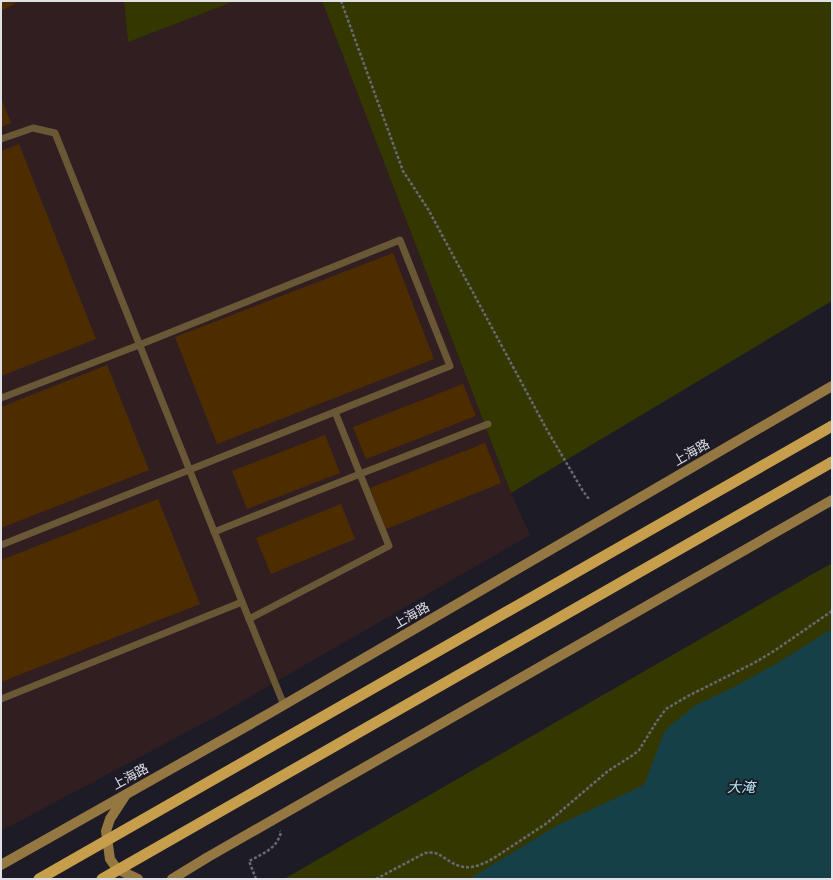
<svg xmlns="http://www.w3.org/2000/svg" width="833" height="880" viewBox="0 0 833 880" font-family="Cabin,'Noto Sans SC',sans-serif">
	<rect width="100%" height="100%" fill="#1d1b25"/>
	<path fill="#311e21" d="M 1,1 L 124,1 L 128,41 L 235,1 L 322,1 L 511,493 L 530,535 L 217,716 L 1,831 Z"/>
	<g fill="#343800">
		<path d="M 124,1 L 235,1 L 128,42 Z"/>
		<path d="M 322,1 L 832,1 L 832,301 L 511,493 Z"/>
		<path d="M 832,563 L 832,879 L 284,879 Z"/>
	</g>
	<path fill="#154047" d="M 832,629 L 832,879 L 469,879 L 558,825 L 644,785 L 665,730 L 696,705 L 728,690 L 774,665 Z"/>
	<g fill="#4d2d00">
		<path d="M 1,1 L 20,1 L 1,11 Z"/>
		<path d="M 1,98 L 11,123 L 1,127 Z"/>
		<path d="M 19,144 L 96,339 L 1,376 L 1,151 Z"/>
		<path d="M 393,253 L 434,359 L 217,444 L 175,337 Z"/>
		<path d="M 107,365 L 149,470 L 1,528 L 1,407 Z"/>
		<path d="M 463,384 L 476,416 L 366,459 L 353,427 Z"/>
		<path d="M 325,435 L 340,473 L 247,509 L 232,471 Z"/>
		<path d="M 485,443 L 501,483 L 386,529 L 370,488 Z"/>
		<path d="M 158,499 L 200,604 L 1,682 L 1,560 Z"/>
		<path d="M 341,504 L 355,539 L 271,574 L 256,538 Z"/>
	</g>
	<g fill="none" stroke-linecap="round" stroke-linejoin="round">
		<g stroke="#6a6972" stroke-width="2.5" stroke-dasharray="3 2" stroke-linecap="butt">
			<path d="M 341,1 L 403,171 L 428,209 L 547,430 L 583,491 L 589,499"/>
			<path d="M 256,879 L 249,861 C 262,854 277,849 281,832 L 280,831"/>
			<path d="M 376,879 L 425,853 C 439,851 440,856 451,862 C 466,872 480,866 494,858 L 547,823 L 608,771 L 633,755 L 639,750 L 657,721 L 666,709 L 688,696 L 754,663 L 774,651 L 832,611"/>
		</g>
		<g stroke="#695736" stroke-width="7">
			<path d="M 1,139 L 33,128 L 55,133 L 249,619 L 284,705"/>
			<path d="M 1,398 L 139,345 L 400,240 L 450,366 L 1,545"/>
			<path d="M 214,532 L 360,474 L 488,424"/>
			<path d="M 249,619 L 389,546 L 335,412"/>
			<path d="M 1,699 L 242,602"/>
		</g>
		<g stroke="#957841" stroke-width="10">
			<path d="M 125,796 L 110,819 L 106,831 L 110,859 L 117,869 L 138,879"/>
			<path d="M 1,865 L 270,713 L 832,386"/>
			<path d="M 172,879 L 208,857 L 832,500"/>
		</g>
		<g stroke="#c69e4c" stroke-width="11">
			<path d="M 39,879 L 832,426"/>
			<path d="M 102,879 L 832,462"/>
		</g>
	</g>
	<g text-anchor="middle" stroke-width="4" stroke-linejoin="round" paint-order="stroke">
		<g font-size="13" fill="#e0e0e7" stroke="#1d1b25">
			<text transform="translate(691 452) rotate(-30)" y="5">上海路</text>
			<text transform="translate(411 615) rotate(-30)" y="5">上海路</text>
			<text transform="translate(130 776) rotate(-29)" y="5">上海路</text>
		</g>
		<g font-size="14" font-style="italic" fill="#b1eaf5" stroke="#1d1b25">
			<text x="741" y="792">大淹</text>
		</g>
	</g>
	<rect width="833" height="880" fill="none" stroke="#e0e0e7" stroke-width="4"/>
</svg>
